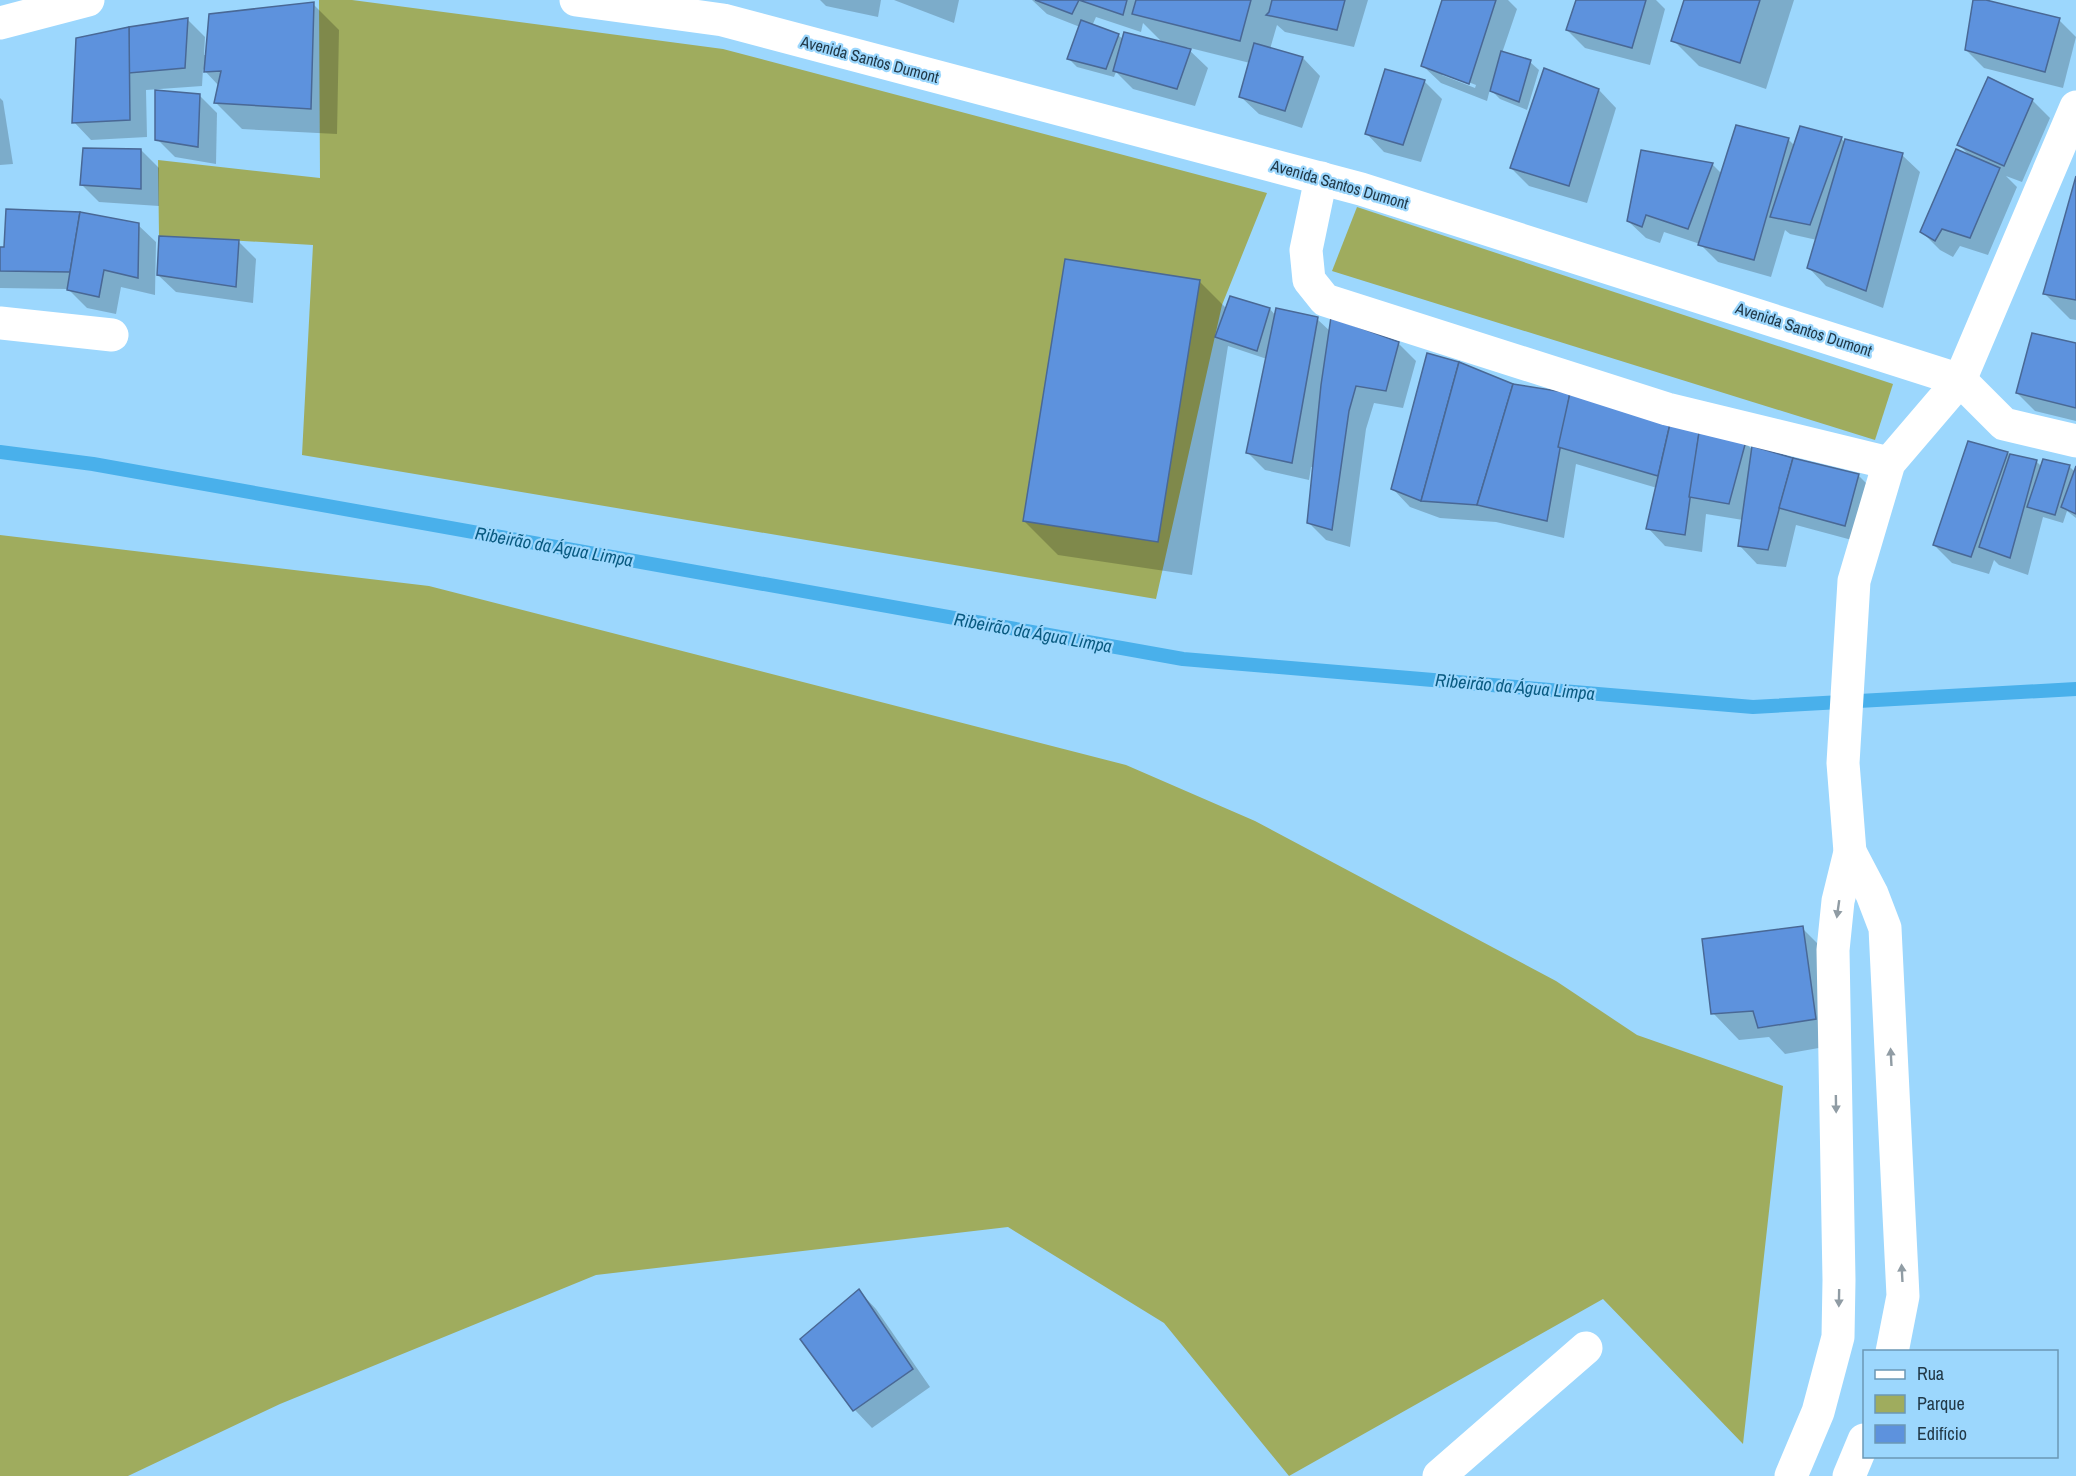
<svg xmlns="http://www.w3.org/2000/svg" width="2076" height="1476" viewBox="0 0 2076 1476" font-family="'Archivo Narrow',sans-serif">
	<rect width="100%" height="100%" fill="#9cd7fd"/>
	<g fill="#9fac5e">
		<path d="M 319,0 L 352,0 L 723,49 L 1267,193 L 1222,305 L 1156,599 L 302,455 L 313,245 L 159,236 L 158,160 L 320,178 Z"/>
		<path d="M 1357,207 L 1893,384 L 1875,440 L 1332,271 Z"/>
		<path d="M 0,535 L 429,586 L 1126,765 L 1255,821 L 1556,981 L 1637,1035 L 1783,1086 L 1743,1444 L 1603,1299 L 1289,1476 L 1164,1323 L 1008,1227 L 596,1275 L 280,1404 L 128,1476 L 0,1476 Z"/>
	</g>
	<g fill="#0003" fill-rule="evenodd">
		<path d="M 820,0 L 881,0 L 878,17 L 826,6 Z"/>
		<path d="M 894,0 L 959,0 L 954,23 Z"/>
		<path d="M 1032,0 L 1368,0 L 1354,47 L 1285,32 L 1277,25 L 1270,49 L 1303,58 L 1320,76 L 1302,128 L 1259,114 L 1241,97 L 1250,63 L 1186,47 L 1208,68 L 1195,106 L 1133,89 L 1116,72 L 1114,77 L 1077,67 L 1068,58 L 1080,27 L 1047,14 ZM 1096,17 L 1141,32 L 1143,23 L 1164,44 L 1124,40 L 1118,35 L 1092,26 Z"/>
		<path d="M 1443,0 L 1508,0 L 1517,9 L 1502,53 L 1530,62 L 1539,70 L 1527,110 L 1500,99 L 1490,89 L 1487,101 L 1441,83 L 1423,66 ZM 1442,72 L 1476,85 L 1475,88 L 1442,75 Z"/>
		<path d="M 1577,0 L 1656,0 L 1665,9 L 1650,65 L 1585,48 L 1567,30 Z"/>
		<path d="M 1685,0 L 1794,0 L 1766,89 L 1699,66 L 1673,40 Z"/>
		<path d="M 1975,0 L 2059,20 L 2076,37 L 2063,88 L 1984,68 L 1966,50 Z"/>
		<path d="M 313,4 L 339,30 L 337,134 L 242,129 L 216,103 L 219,86 L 203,69 L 202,86 L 146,90 L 147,137 L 91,140 L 74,122 L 187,19 L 205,37 L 204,55 L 207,55 Z"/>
		<path d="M 1386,71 L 1425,82 L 1442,99 L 1421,162 L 1384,152 L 1367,134 Z"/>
		<path d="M 1599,90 L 1616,108 L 1587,203 L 1529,186 L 1511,168 Z"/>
		<path d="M 199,95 L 217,113 L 216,164 L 175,157 L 157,139 Z"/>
		<path d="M 0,98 L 3,101 L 13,164 L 0,165 Z"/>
		<path d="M 2032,100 L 2050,118 L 2022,182 L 2006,176 L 2017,187 L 1988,255 L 1960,246 L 1953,257 L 1940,250 L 1922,232 L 1971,157 L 1959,145 Z"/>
		<path d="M 1841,138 L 1845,143 L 1902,155 L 1920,172 L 1883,308 L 1826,286 L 1809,268 L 1817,240 L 1790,234 L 1785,230 L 1771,277 L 1718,262 L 1700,244 L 1664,232 L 1660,243 L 1646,238 L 1628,221 L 1712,164 L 1722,174 L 1788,139 L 1795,146 Z"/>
		<path d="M 141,150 L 159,168 L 159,206 L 99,202 L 81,184 Z"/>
		<path d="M 2076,181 L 2076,320 L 2070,319 L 2044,293 Z"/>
		<path d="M 8,210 L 80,213 L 138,225 L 156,242 L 155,295 L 121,287 L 116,314 L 87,308 L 68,289 L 0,288 L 0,249 L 5,249 Z"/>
		<path d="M 238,241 L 256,259 L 253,303 L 176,292 L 158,275 Z"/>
		<path d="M 1199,281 L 1227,309 L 1231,297 L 1270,309 L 1276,316 L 1317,319 L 1331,332 L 1398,343 L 1416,361 L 1403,408 L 1374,403 L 1366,429 L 1350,547 L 1326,540 L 1308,522 L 1314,467 L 1311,467 L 1309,480 L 1265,470 L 1248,453 L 1267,359 L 1228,346 L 1192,575 L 1058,555 L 1024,521 Z"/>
		<path d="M 2076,344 L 2076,421 L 2035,411 L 2017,393 Z"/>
		<path d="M 1513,386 L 1745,443 L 1753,450 L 1858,475 L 1876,493 L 1863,543 L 1796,525 L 1786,567 L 1757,564 L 1740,546 L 1743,520 L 1706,514 L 1702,552 L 1665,546 L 1648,528 L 1657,488 L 1576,464 L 1564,538 L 1496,522 L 1440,518 L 1410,507 L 1393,489 Z"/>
		<path d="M 2007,453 L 2036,461 L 2042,467 L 2069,466 L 2075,472 L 2076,470 L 2076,518 L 2067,511 L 2063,523 L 2043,517 L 2028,575 L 1999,565 L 1994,560 L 1989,574 L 1952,563 L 1934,545 Z"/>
		<path d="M 1802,928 L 1828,954 L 1841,1044 L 1785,1054 L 1769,1037 L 1739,1040 L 1713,1013 Z"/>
		<path d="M 859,1291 L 876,1309 L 930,1387 L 872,1428 L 855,1410 L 802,1339 Z"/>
	</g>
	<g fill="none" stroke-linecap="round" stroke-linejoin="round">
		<path stroke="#49b0eb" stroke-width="14" d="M 0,452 L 93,464 L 1183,659 L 1753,707 L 2076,689"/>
	</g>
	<g fill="#5d92dd" stroke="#496895" stroke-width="1.5">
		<path d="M 1035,0 L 1127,0 L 1123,15 L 1079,0 L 1072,14 Z"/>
		<path d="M 1136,0 L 1251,0 L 1240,41 L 1132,14 Z"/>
		<path d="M 1272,0 L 1345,0 L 1337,30 L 1266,15 L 1269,12 Z"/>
		<path d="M 1442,0 L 1496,0 L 1469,84 L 1421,66 Z"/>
		<path d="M 1576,0 L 1646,0 L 1632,48 L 1566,30 Z"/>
		<path d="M 1684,0 L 1760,0 L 1740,63 L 1671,41 Z"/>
		<path d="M 1973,0 L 1986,0 L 2060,18 L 2045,72 L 1965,50 Z"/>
		<path d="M 314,2 L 311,109 L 214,103 L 221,71 L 204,72 L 209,14 Z"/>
		<path d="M 188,18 L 185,68 L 129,73 L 129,27 Z"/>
		<path d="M 1081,20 L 1119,34 L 1106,69 L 1067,59 Z"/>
		<path d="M 129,27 L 130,120 L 72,123 L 76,38 Z"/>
		<path d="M 1124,32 L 1191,49 L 1177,89 L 1113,71 Z"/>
		<path d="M 1254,43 L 1303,57 L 1285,111 L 1239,97 Z"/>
		<path d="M 1501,51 L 1531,60 L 1519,102 L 1490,91 Z"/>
		<path d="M 1544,68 L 1599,89 L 1569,186 L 1510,168 Z"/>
		<path d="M 1385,69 L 1425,80 L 1403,145 L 1365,134 Z"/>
		<path d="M 1988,77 L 2033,99 L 2004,166 L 1957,145 Z"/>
		<path d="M 155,90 L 200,94 L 198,147 L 155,140 Z"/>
		<path d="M 1736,125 L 1789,138 L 1754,260 L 1698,245 Z"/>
		<path d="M 1800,126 L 1842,137 L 1810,225 L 1770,217 Z"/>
		<path d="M 1845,139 L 1903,153 L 1866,291 L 1807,268 Z"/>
		<path d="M 83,148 L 141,149 L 141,189 L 80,185 Z"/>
		<path d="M 1956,149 L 2000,168 L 1970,238 L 1942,229 L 1935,241 L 1920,232 Z"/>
		<path d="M 1641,150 L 1713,163 L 1688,229 L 1646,215 L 1642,227 L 1627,221 Z"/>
		<path d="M 2076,176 L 2076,300 L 2043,294 Z"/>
		<path d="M 6,209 L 80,212 L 70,272 L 0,271 L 0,247 L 4,247 Z"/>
		<path d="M 80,212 L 139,223 L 138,278 L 104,270 L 99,297 L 67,290 Z"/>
		<path d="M 159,236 L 239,240 L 236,287 L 157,275 Z"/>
		<path d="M 1065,259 L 1200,280 L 1158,542 L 1023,521 Z"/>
		<path d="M 1230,296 L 1270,308 L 1257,351 L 1215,337 Z"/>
		<path d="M 1276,308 L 1318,317 L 1292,463 L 1246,453 Z"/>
		<path d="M 1331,317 L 1399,342 L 1386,391 L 1356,386 L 1349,411 L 1332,530 L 1307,523 L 1321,385 Z"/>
		<path d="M 2032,333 L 2076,343 L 2076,408 L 2016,393 Z"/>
		<path d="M 1427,353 L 1459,362 L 1421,501 L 1391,489 Z"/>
		<path d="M 1459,362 L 1513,384 L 1477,505 L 1421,501 Z"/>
		<path d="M 1513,384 L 1570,393 L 1547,521 L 1477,505 Z"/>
		<path d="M 1570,393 L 1670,424 L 1658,476 L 1558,447 Z"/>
		<path d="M 1670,424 L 1700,426 L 1685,535 L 1646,529 Z"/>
		<path d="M 1700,426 L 1746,441 L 1729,504 L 1689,497 Z"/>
		<path d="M 1968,441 L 2008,452 L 1971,557 L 1933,545 Z"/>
		<path d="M 1752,446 L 1793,458 L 1768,550 L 1738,546 Z"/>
		<path d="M 2010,454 L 2037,460 L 2010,558 L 1979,547 Z"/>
		<path d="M 1793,458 L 1859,474 L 1845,526 L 1779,508 Z"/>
		<path d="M 2043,459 L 2070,465 L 2055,515 L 2027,507 Z"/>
		<path d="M 2076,466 L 2076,514 L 2061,507 Z"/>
		<path d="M 1803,926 L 1816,1019 L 1758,1028 L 1753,1011 L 1711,1014 L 1702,939 Z"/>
		<path d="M 859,1289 L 913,1369 L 853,1411 L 800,1339 Z"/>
	</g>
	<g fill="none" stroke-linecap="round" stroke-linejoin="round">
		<g stroke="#fff" stroke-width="33">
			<path d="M 576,0 L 723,20 L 1361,189 L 1960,380 L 2004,424 L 2076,441"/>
			<path d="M 0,23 L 88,0"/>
			<path d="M 1321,178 L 1306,250 L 1309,280 L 1325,300 L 1667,409 L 1889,463"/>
			<path d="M 0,323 L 112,335"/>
			<path d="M 1850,852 L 1872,894 L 1885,928 L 1903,1296 L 1892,1352"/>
			<path d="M 1439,1476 L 1586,1348"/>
			<path d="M 1791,1476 L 1818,1412 L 1838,1337 L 1839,1280 L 1833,950 L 1838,901 L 1850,852 L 1843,763 L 1854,581 L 1889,463 L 1960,380 L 2076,107"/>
			<path d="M 1849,1476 L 1864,1440"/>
		</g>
	</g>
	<defs><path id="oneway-solid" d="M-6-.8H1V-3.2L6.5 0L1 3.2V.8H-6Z" transform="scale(1.5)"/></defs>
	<g fill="#909ca4">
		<use href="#oneway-solid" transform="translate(1838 909) rotate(98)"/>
		<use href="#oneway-solid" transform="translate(1891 1057) rotate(-93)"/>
		<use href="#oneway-solid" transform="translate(1836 1104) rotate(89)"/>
		<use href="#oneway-solid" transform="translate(1902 1273) rotate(-93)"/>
		<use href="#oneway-solid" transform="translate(1839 1298) rotate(91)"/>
	</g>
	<g text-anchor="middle" stroke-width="4.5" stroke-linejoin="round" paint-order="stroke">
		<g font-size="16" fill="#213948" stroke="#9cd7fd">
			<text transform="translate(870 59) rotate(15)" y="6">Avenida Santos Dumont</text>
			<text transform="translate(1340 184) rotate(16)" y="6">Avenida Santos Dumont</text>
			<text transform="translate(1804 329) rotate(18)" y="6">Avenida Santos Dumont</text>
		</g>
		<g font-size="18" font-style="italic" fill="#095a81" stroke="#9cd7fd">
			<text transform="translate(554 547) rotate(10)" y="6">Ribeirão da Água Limpa</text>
			<text transform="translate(1033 633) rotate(10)" y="6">Ribeirão da Água Limpa</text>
			<text transform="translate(1515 687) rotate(5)" y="6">Ribeirão da Água Limpa</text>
		</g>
	</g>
	<rect x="1863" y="1350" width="195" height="108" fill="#9cd7fd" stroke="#6b98b5" stroke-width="1.5"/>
	<rect x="1875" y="1370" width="30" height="9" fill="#ffffff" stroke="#6b98b5" stroke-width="1.5"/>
	<text x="1917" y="1380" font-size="18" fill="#213948">Rua</text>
	<rect x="1875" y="1395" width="30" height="18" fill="#9fac5e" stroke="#6b98b5" stroke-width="1.5"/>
	<text x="1917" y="1410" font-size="18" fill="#213948">Parque</text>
	<rect x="1875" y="1425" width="30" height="18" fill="#5d92dd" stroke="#6b98b5" stroke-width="1.5"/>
	<text x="1917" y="1440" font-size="18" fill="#213948">Edifício</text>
</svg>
